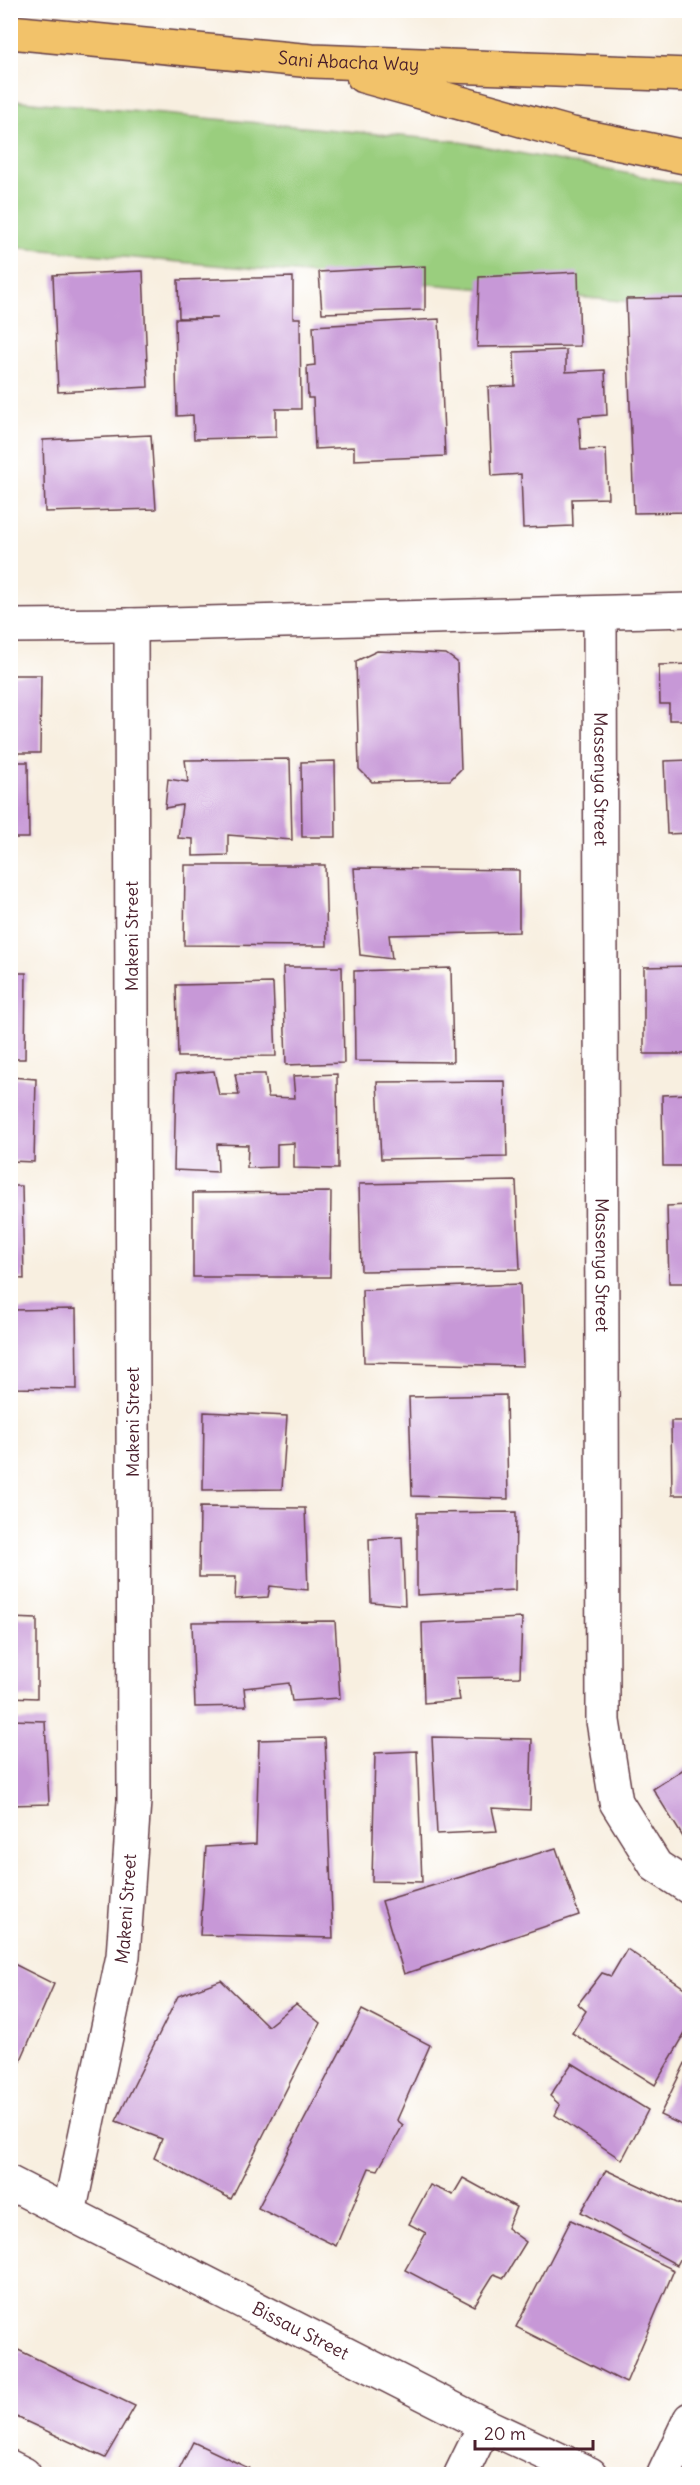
<svg xmlns="http://www.w3.org/2000/svg" width="700" height="2485" viewBox="0 0 700 2485" font-family="Delius,sans-serif">
	<rect width="100%" height="100%" fill="#fff"/>
	<filter id="ink" filterUnits="userSpaceOnUse"><feTurbulence type="fractalNoise" baseFrequency=".0167" numOctaves="2"/><feDisplacementMap in="SourceGraphic" scale="12" xChannelSelector="R" yChannelSelector="G"/><feConvolveMatrix kernelMatrix="1 2 1 2 8 2 1 2 1" color-interpolation-filters="sRGB"/></filter>
	<filter id="wash" filterUnits="userSpaceOnUse"><feTurbulence type="fractalNoise" baseFrequency=".008" numOctaves="4" result="noise"/><feDisplacementMap in="SourceGraphic" scale="24" xChannelSelector="R" yChannelSelector="G"/><feGaussianBlur stdDeviation="1.35" result="paint"/><feColorMatrix in="noise" values="0 0 0 0 0 0 0 0 0 0 0 0 0 0 0 0 0 1.4 0 .05"/><feComposite in="paint" operator="in"/></filter>
	<g filter="url(#wash)">
		<rect width="100%" height="100%" fill="#f8efe0"/>
		<path fill="#9ace7e" stroke="#727654" stroke-width="1.5" d="M 10,100 L 455,141 L 689,185 L 689,307 L 11,247 Z"/>
		<g id="blocks">
			<g fill="#c798d7">
				<path d="M 425,266 L 425,310 L 322,313 L 319,272 Z"/>
				<path d="M 143,271 L 148,387 L 58,392 L 53,275 Z"/>
				<path d="M 578,272 L 580,346 L 477,347 L 479,277 Z"/>
				<path d="M 293,277 L 293,318 L 300,318 L 301,409 L 276,409 L 276,437 L 194,439 L 193,415 L 177,416 L 175,319 L 218,318 L 179,318 L 178,280 Z"/>
				<path d="M 690,298 L 690,512 L 634,513 L 626,299 Z"/>
				<path d="M 439,319 L 445,456 L 354,460 L 354,447 L 315,449 L 313,398 L 308,398 L 307,366 L 315,365 L 313,326 Z"/>
				<path d="M 566,350 L 566,372 L 605,370 L 607,415 L 579,417 L 581,450 L 606,449 L 608,498 L 572,499 L 573,526 L 523,528 L 521,474 L 492,476 L 488,387 L 515,386 L 514,352 Z"/>
				<path d="M 151,435 L 156,509 L 45,512 L 43,440 Z"/>
				<path d="M 377,651 L 446,654 L 457,662 L 461,769 L 450,780 L 372,782 L 359,769 L 356,661 Z"/>
				<path d="M 690,664 L 690,720 L 669,720 L 669,704 L 660,704 L 659,665 Z"/>
				<path d="M 10,675 L 41,675 L 40,753 L 10,753 Z"/>
				<path d="M 290,759 L 292,840 L 228,835 L 228,855 L 193,856 L 193,839 L 178,838 L 182,805 L 165,808 L 168,779 L 188,782 L 185,760 Z"/>
				<path d="M 690,760 L 690,833 L 667,834 L 664,761 Z"/>
				<path d="M 335,761 L 336,837 L 302,837 L 301,762 Z"/>
				<path d="M 10,762 L 28,762 L 29,838 L 10,838 Z"/>
				<path d="M 185,865 L 325,865 L 327,946 L 184,945 Z"/>
				<path d="M 354,868 L 519,870 L 519,932 L 389,935 L 392,959 L 360,955 Z"/>
				<path d="M 690,966 L 690,1054 L 644,1054 L 644,967 Z"/>
				<path d="M 283,967 L 342,967 L 344,1063 L 286,1065 Z"/>
				<path d="M 451,968 L 453,1062 L 355,1061 L 354,971 Z"/>
				<path d="M 10,973 L 26,973 L 25,1059 L 10,1059 Z"/>
				<path d="M 273,983 L 276,1056 L 178,1057 L 176,985 Z"/>
				<path d="M 214,1071 L 219,1095 L 239,1095 L 235,1074 L 265,1074 L 268,1097 L 295,1098 L 293,1076 L 337,1074 L 338,1169 L 294,1168 L 294,1143 L 277,1144 L 277,1167 L 247,1168 L 248,1145 L 217,1144 L 218,1172 L 174,1170 L 176,1074 Z"/>
				<path d="M 10,1077 L 36,1079 L 34,1162 L 10,1161 Z"/>
				<path d="M 505,1081 L 507,1157 L 381,1159 L 377,1082 Z"/>
				<path d="M 690,1094 L 690,1166 L 663,1166 L 662,1095 Z"/>
				<path d="M 516,1181 L 520,1269 L 361,1271 L 359,1184 Z"/>
				<path d="M 10,1186 L 22,1186 L 24,1279 L 10,1278 Z"/>
				<path d="M 331,1192 L 330,1277 L 193,1277 L 193,1193 Z"/>
				<path d="M 690,1205 L 690,1283 L 669,1283 L 667,1206 Z"/>
				<path d="M 520,1284 L 523,1366 L 364,1362 L 362,1290 Z"/>
				<path d="M 76,1309 L 77,1389 L 10,1388 L 10,1310 Z"/>
				<path d="M 506,1395 L 508,1499 L 412,1496 L 409,1397 Z"/>
				<path d="M 204,1412 L 287,1416 L 282,1489 L 203,1490 Z"/>
				<path d="M 671,1421 L 690,1421 L 690,1495 L 672,1495 Z"/>
				<path d="M 200,1507 L 305,1508 L 308,1590 L 270,1586 L 268,1597 L 235,1599 L 236,1577 L 199,1577 Z"/>
				<path d="M 516,1512 L 515,1590 L 417,1595 L 417,1513 Z"/>
				<path d="M 402,1537 L 405,1605 L 371,1602 L 369,1539 Z"/>
				<path d="M 10,1618 L 37,1619 L 37,1698 L 10,1697 Z"/>
				<path d="M 522,1618 L 520,1677 L 456,1678 L 460,1700 L 424,1703 L 422,1623 Z"/>
				<path d="M 335,1621 L 340,1698 L 292,1701 L 289,1683 L 244,1688 L 246,1706 L 195,1707 L 192,1622 Z"/>
				<path d="M 10,1720 L 45,1721 L 49,1804 L 10,1805 Z"/>
				<path d="M 432,1737 L 532,1739 L 530,1810 L 492,1808 L 497,1831 L 437,1834 Z"/>
				<path d="M 325,1738 L 333,1938 L 200,1935 L 206,1847 L 256,1844 L 259,1740 Z"/>
				<path d="M 417,1751 L 422,1882 L 372,1881 L 375,1753 Z"/>
				<path d="M 690,1765 L 690,1833 L 683,1837 L 653,1789 Z"/>
				<path d="M 556,1848 L 579,1915 L 404,1974 L 382,1901 Z"/>
				<path d="M 627,1949 L 690,1992 L 690,2025 L 655,2085 L 572,2033 L 586,2011 L 578,2004 L 602,1973 L 611,1976 Z"/>
				<path d="M 12,1963 L 54,1984 L 10,2085 L 10,1967 Z"/>
				<path d="M 221,1980 L 268,2026 L 296,2004 L 320,2023 L 231,2199 L 154,2158 L 162,2139 L 116,2121 L 178,1996 Z"/>
				<path d="M 362,2010 L 430,2045 L 397,2120 L 403,2125 L 378,2170 L 369,2168 L 336,2246 L 258,2208 Z"/>
				<path d="M 690,2053 L 690,2129 L 660,2115 Z"/>
				<path d="M 572,2063 L 648,2110 L 622,2160 L 555,2115 L 560,2105 L 550,2096 Z"/>
				<path d="M 606,2170 L 690,2209 L 690,2241 L 677,2265 L 581,2212 Z"/>
				<path d="M 463,2178 L 516,2207 L 507,2228 L 526,2242 L 504,2278 L 494,2274 L 474,2306 L 405,2270 L 426,2233 L 409,2224 L 430,2185 L 453,2195 Z"/>
				<path d="M 571,2220 L 674,2270 L 626,2383 L 516,2327 Z"/>
				<path d="M 10,2346 L 135,2406 L 105,2458 L 10,2414 Z"/>
				<path d="M 193,2442 L 261,2474 L 177,2474 Z"/>
			</g>
		</g>
	</g>
	<g filter="url(#ink)">
		<use href="#blocks" fill-opacity="0" stroke="#643e46" stroke-width="1.5"/>
		<g fill="none" stroke-linecap="round" stroke-linejoin="round">
			<defs>
				<g id="minor">
					<path id="s1" d="M 600,613 L 603,1721 L 616,1802 L 656,1866 L 690,1888"/>
					<path d="M 10,626 L 131,625 L 690,610"/>
					<path id="s2" d="M 10,2183 L 485,2425 L 590,2474"/>
					<path id="s3" d="M 69,2213 L 123,1956 L 134,1801 L 131,625"/>
					<path d="M 10,2467 L 24,2474"/>
					<path d="M 461,2474 L 485,2425"/>
					<path d="M 664,2474 L 690,2419"/>
				</g>
				<g id="highway">
					<path id="s4" d="M 10,32 L 312,61 L 690,75"/>
					<path d="M 363,76 L 572,134 L 690,158"/>
				</g>
			</defs>
			<use href="#minor" stroke="#643e46" stroke-width="36"/>
			<use href="#highway" stroke="#643e46" stroke-width="36"/>
			<use href="#minor" stroke="#fff" stroke-width="33"/>
			<use href="#highway" stroke="#f2c26a" stroke-width="33"/>
		</g>
	</g>
	<g text-anchor="middle" stroke-width="5" stroke-linejoin="round" paint-order="stroke">
		<g font-size="18" fill="#4a1f2b" stroke="#fff">
			<text dy="6" stroke="none"><textPath href="#s4" startOffset="340">Sani Abacha Way</textPath></text>
			<text dy="6" stroke="none"><textPath href="#s1" startOffset="166">Massenya Street</textPath></text>
			<text transform="translate(132 936) rotate(-90)" y="6">Makeni Street</text>
			<text dy="6" stroke="none"><textPath href="#s1" startOffset="652">Massenya Street</textPath></text>
			<text transform="translate(133 1422) rotate(-90)" y="6">Makeni Street</text>
			<text dy="6" stroke="none"><textPath href="#s3" startOffset="310">Makeni Street</textPath></text>
			<text dy="6" stroke="none"><textPath href="#s2" startOffset="326">Bissau Street</textPath></text>
		</g>
	</g>
	<rect width="700" height="2485" fill="none" stroke="#fff" stroke-width="36"/>
	<path d="M475 2440v9h118v-9" fill="none" stroke="#4a1f2b" stroke-width="3"/>
	<text x="484" y="2440" font-size="18" fill="#4a1f2b" stroke="#ffffff" stroke-width="4.5" paint-order="stroke">20 m</text>
</svg>
